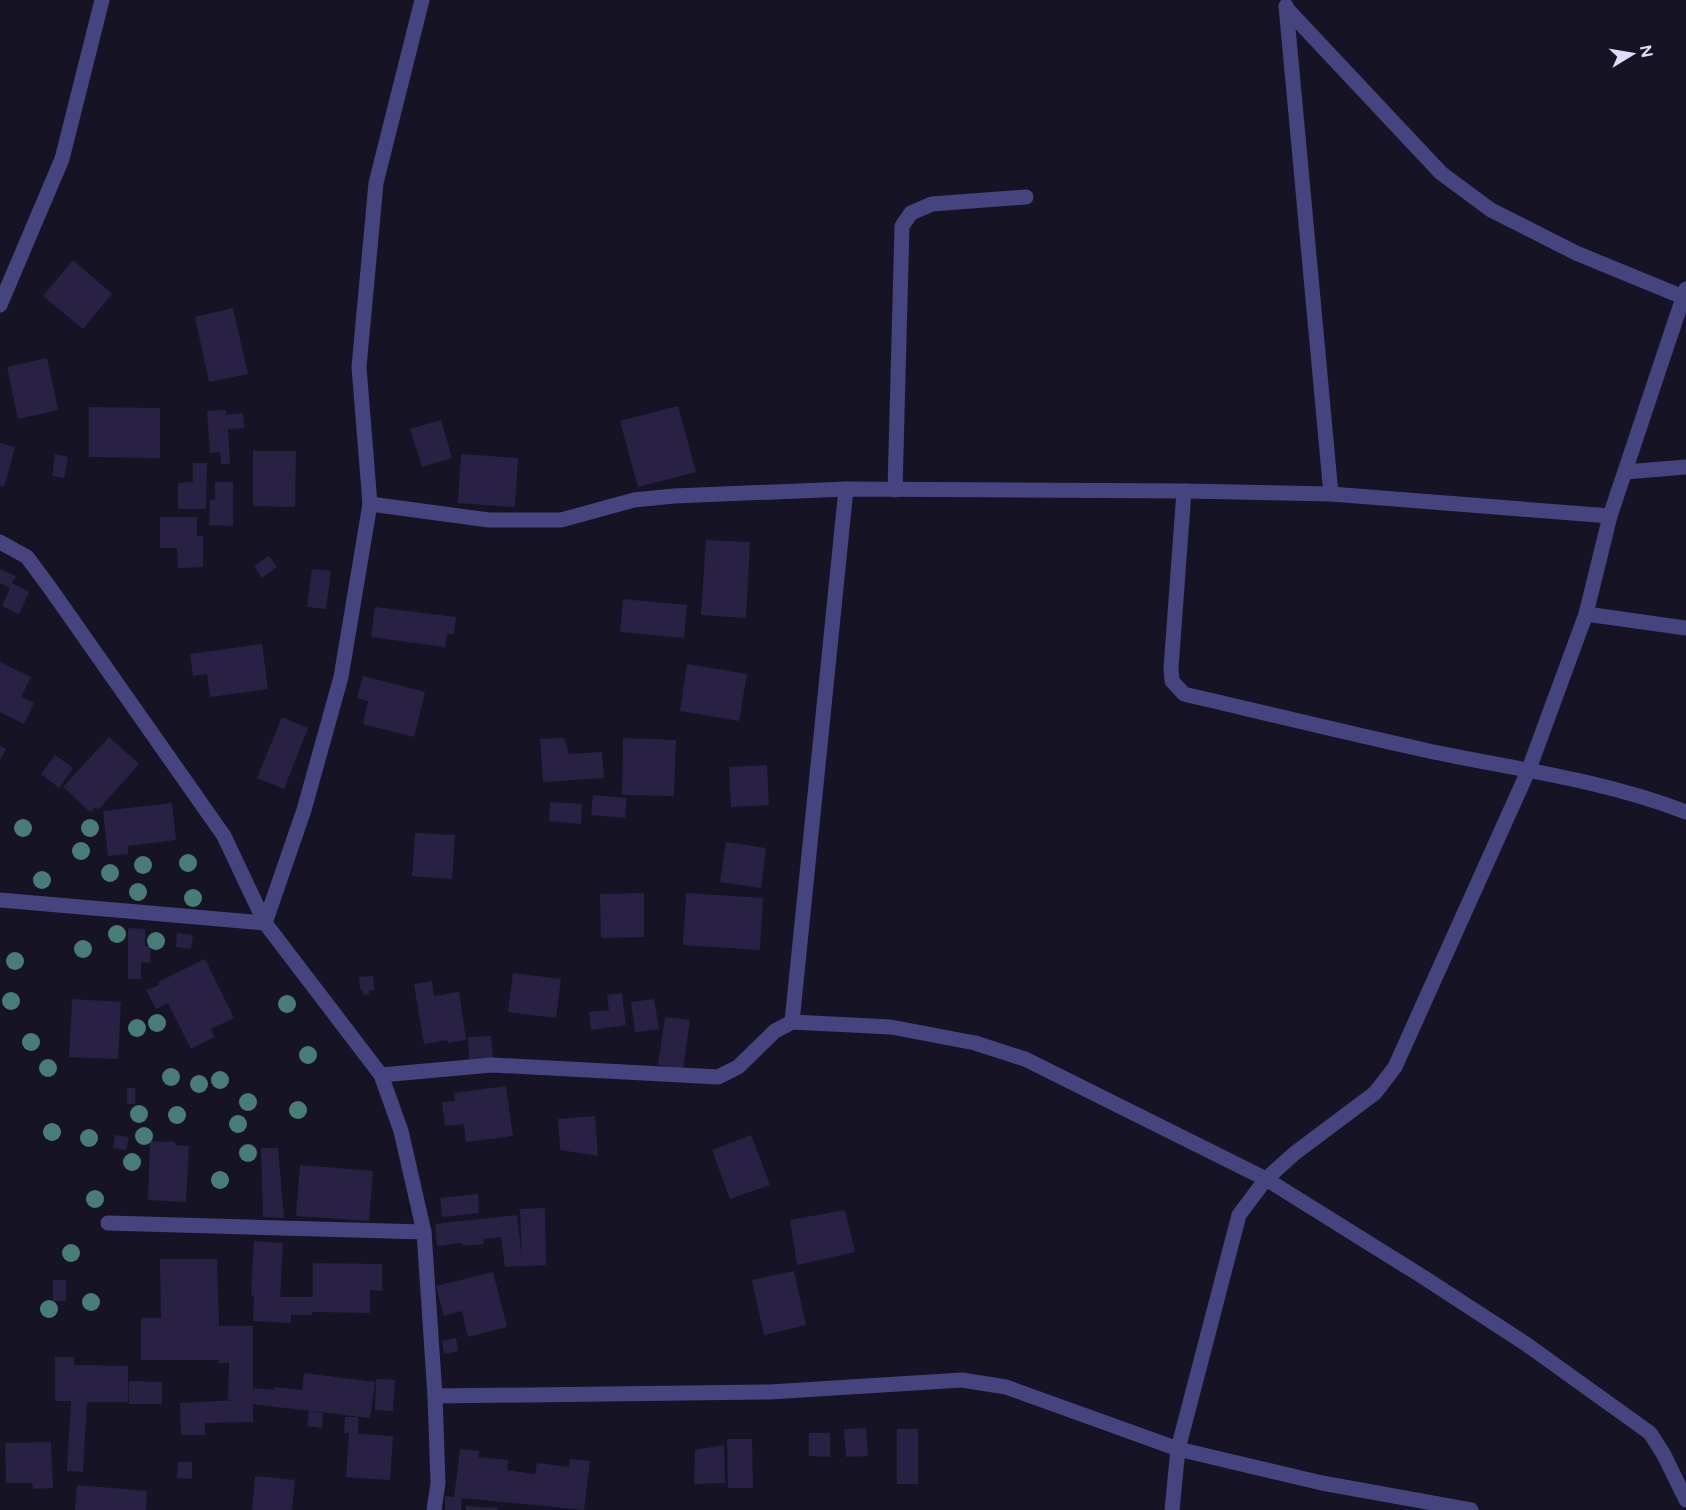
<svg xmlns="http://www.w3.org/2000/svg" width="1686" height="1510" viewBox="0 0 1686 1510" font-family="Figtree,sans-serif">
	<rect width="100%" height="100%" fill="#161325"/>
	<g fill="#282144">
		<path d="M 73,260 L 112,294 L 83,329 L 43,296 Z"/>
		<path d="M 233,308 L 248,374 L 209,382 L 195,317 Z"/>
		<path d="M 47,358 L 58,410 L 18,419 L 7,367 Z"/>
		<path d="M 678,406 L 696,472 L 638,487 L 620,421 Z"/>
		<path d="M 89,407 L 160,408 L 160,458 L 89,457 Z"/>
		<path d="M 226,410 L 226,415 L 243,413 L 244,428 L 228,429 L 230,464 L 221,464 L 220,452 L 210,453 L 207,411 Z"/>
		<path d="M 441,420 L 452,458 L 422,467 L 410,429 Z"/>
		<path d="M 0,443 L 15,447 L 4,487 L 0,486 Z"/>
		<path d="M 253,451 L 296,451 L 295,507 L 253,506 Z"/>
		<path d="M 55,454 L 68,457 L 64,478 L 52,476 Z"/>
		<path d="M 461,454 L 518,458 L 515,507 L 458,503 Z"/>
		<path d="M 193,463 L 207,463 L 206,509 L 178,509 L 178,483 L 193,482 Z"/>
		<path d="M 215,482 L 233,482 L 233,526 L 209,525 L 210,500 L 215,500 Z"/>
		<path d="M 160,517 L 197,517 L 197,536 L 203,536 L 203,567 L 178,568 L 177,548 L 160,548 Z"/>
		<path d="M 706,540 L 750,542 L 746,618 L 701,615 Z"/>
		<path d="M 269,556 L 277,567 L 262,578 L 254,566 Z"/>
		<path d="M 0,569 L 16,576 L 12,583 L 29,592 L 19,614 L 2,606 L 10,588 L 0,583 Z"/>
		<path d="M 312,569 L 331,571 L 326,609 L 307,607 Z"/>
		<path d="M 623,599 L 687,605 L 684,638 L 620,632 Z"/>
		<path d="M 375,607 L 456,617 L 454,634 L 447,634 L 445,647 L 371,637 Z"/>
		<path d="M 262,644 L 268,689 L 210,697 L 207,674 L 193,676 L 190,654 Z"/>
		<path d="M 0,662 L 31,677 L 21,697 L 34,703 L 24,724 L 0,712 Z"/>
		<path d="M 687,664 L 747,674 L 739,721 L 680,711 Z"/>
		<path d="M 363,676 L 425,692 L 414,737 L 363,724 L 368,701 L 357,698 Z"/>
		<path d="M 282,717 L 308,728 L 284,789 L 257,778 Z"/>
		<path d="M 109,737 L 139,764 L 98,810 L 95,807 L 90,812 L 63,787 Z"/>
		<path d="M 564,738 L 569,754 L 602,752 L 604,778 L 543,782 L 540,739 Z"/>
		<path d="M 623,738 L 676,740 L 674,796 L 622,795 Z"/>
		<path d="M 0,746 L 6,749 L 0,760 Z"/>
		<path d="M 55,755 L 73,768 L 59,788 L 41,774 Z"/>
		<path d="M 767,765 L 769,805 L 731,807 L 729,767 Z"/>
		<path d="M 593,795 L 627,798 L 625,818 L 591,815 Z"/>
		<path d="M 550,802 L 582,804 L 581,824 L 549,821 Z"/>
		<path d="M 172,803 L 176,840 L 128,846 L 128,854 L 108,856 L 103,811 Z"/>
		<path d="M 415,833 L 455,835 L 452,879 L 412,876 Z"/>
		<path d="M 726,842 L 766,848 L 761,888 L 720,882 Z"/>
		<path d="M 644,893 L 644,937 L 601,938 L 600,894 Z"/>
		<path d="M 686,893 L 763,898 L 760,950 L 683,945 Z"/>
		<path d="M 128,928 L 145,929 L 145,946 L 151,946 L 150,963 L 141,962 L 141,979 L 128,979 Z"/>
		<path d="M 177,933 L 193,935 L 191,949 L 176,947 Z"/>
		<path d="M 205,959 L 234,1018 L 211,1029 L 214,1037 L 191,1049 L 168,1003 L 156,1009 L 146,990 L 159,985 L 158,982 Z"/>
		<path d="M 513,973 L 561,979 L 556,1018 L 508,1012 Z"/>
		<path d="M 373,976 L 374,990 L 369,990 L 369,994 L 363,995 L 362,989 L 360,990 L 359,977 Z"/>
		<path d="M 432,981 L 434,996 L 459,992 L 466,1040 L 448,1043 L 447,1040 L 424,1044 L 414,984 Z"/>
		<path d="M 622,993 L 626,1025 L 591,1030 L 589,1012 L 609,1010 L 607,995 Z"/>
		<path d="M 72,999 L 121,1002 L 118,1059 L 69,1057 Z"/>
		<path d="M 654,999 L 659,1029 L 635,1032 L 631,1002 Z"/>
		<path d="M 665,1017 L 690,1020 L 683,1069 L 658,1065 Z"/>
		<path d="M 491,1036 L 493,1059 L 469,1060 L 468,1037 Z"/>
		<path d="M 506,1086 L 513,1136 L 466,1142 L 464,1124 L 445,1126 L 442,1102 L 455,1101 L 454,1093 Z"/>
		<rect x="127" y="1088" width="8" height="16"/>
		<path d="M 595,1116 L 598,1156 L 560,1150 L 558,1119 Z"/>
		<path d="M 115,1135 L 129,1137 L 126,1150 L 113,1148 Z"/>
		<path d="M 751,1135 L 770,1185 L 730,1199 L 712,1150 Z"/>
		<path d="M 150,1141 L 175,1142 L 175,1145 L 189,1146 L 186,1202 L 148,1200 Z"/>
		<path d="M 261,1148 L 278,1148 L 284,1218 L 263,1217 Z"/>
		<path d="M 300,1165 L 373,1171 L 369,1221 L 296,1216 Z"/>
		<path d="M 478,1194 L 479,1213 L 442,1217 L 440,1198 Z"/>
		<path d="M 545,1208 L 546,1265 L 505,1267 L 501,1237 L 483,1239 L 484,1244 L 463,1246 L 462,1243 L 437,1246 L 435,1224 L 517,1215 L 522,1258 L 520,1209 Z"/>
		<path d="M 845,1210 L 855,1252 L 797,1265 L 790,1220 Z"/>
		<path d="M 254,1241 L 283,1243 L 280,1297 L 313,1297 L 313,1263 L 382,1264 L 382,1291 L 370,1290 L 370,1313 L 312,1312 L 312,1315 L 291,1315 L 291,1323 L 253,1321 L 254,1296 L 251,1295 Z"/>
		<path d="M 160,1259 L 217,1259 L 219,1326 L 253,1326 L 253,1422 L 205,1423 L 205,1435 L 181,1435 L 180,1403 L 239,1400 L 228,1400 L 229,1363 L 218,1363 L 219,1360 L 141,1360 L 141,1318 L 161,1318 Z"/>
		<path d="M 794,1271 L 806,1325 L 764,1335 L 752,1280 Z"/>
		<path d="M 493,1272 L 507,1327 L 468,1337 L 462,1311 L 444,1316 L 436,1286 Z"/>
		<rect x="53" y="1280" width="13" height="21"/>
		<path d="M 456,1338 L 458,1351 L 444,1354 L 442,1341 Z"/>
		<path d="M 55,1357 L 74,1357 L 74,1365 L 128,1366 L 128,1402 L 87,1402 L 83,1472 L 67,1471 L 71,1401 L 55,1401 Z"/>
		<path d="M 304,1373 L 375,1382 L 370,1418 L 252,1404 L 254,1388 L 274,1390 L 274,1387 L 302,1390 Z"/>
		<path d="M 376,1379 L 395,1380 L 393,1411 L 375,1410 Z"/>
		<path d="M 129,1381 L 162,1382 L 162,1404 L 129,1404 Z"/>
		<path d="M 309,1411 L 323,1413 L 322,1428 L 307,1426 Z"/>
		<path d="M 345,1417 L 358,1417 L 358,1434 L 393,1436 L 390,1480 L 346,1477 L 349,1433 L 344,1433 Z"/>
		<path d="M 866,1428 L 868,1456 L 846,1457 L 844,1429 Z"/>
		<rect x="897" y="1429" width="21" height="55"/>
		<path d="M 809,1433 L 830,1433 L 830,1457 L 809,1456 Z"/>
		<path d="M 727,1439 L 752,1439 L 753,1488 L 728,1488 Z"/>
		<path d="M 51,1442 L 53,1488 L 33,1489 L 32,1483 L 6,1483 L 5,1443 Z"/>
		<path d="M 724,1445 L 725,1483 L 694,1484 L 695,1450 Z"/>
		<path d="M 460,1449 L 479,1451 L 478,1457 L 508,1460 L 507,1470 L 535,1474 L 537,1463 L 569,1467 L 570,1459 L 590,1461 L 584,1510 L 462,1498 L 461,1510 L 445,1510 L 445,1496 L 454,1497 Z"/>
		<path d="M 178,1462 L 192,1462 L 192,1479 L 177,1478 Z"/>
		<path d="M 255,1476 L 295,1480 L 292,1510 L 252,1510 Z"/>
		<path d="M 77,1485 L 147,1491 L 146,1510 L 75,1510 Z"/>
		<path d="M 466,1506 L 498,1508 L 498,1510 L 466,1510 Z"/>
	</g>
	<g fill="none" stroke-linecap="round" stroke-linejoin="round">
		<g stroke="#46447e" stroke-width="15">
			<path d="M 1286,6 L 1331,494"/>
			<path d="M 1287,9 L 1441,173 L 1491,210 L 1576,253 L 1683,297"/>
			<path d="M 0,305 L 62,159 L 102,0"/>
			<path d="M 1625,472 L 1686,467"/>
			<path d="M 895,490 L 902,226 L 911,213 L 932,204 L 1026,197"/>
			<path d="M 1184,491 L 1171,668 L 1172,681 L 1184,694 C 1265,713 1347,733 1429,751 C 1514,769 1604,780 1686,812"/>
			<path d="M 370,504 L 489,520 L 561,520 L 634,500 L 674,496 L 846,489 L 1184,491 L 1331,494 L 1610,516"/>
			<path d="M 0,542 L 27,557 L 50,588 L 224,836 L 265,923 L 381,1075 L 401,1131 L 424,1232 L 435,1396 L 438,1483 L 434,1510"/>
			<path d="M 1586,614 L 1686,628"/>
			<path d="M 0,900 L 265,923 L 304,810 L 341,677 L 370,504 L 359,367 L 376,183 L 422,0"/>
			<path d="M 792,1022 L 846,489"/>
			<path d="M 381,1075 L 492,1065 L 718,1077 L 738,1067 L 775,1031 L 792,1022 L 891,1027 L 975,1043 L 1025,1059 L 1266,1179 L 1420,1275 L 1526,1344 L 1650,1433 L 1664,1455 L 1686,1500"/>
			<path d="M 108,1223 L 424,1232"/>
			<path d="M 435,1396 L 770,1392 L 962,1380 L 1006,1387 L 1178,1449 L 1322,1483 L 1471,1510"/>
			<path d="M 1172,1510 L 1178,1449 L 1239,1215 L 1266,1179 L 1295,1153 L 1375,1093 L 1395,1067 L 1529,769 L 1586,614 L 1610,516 L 1686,289"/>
		</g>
	</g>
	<g fill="#487c76">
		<circle cx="23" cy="828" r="9"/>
		<circle cx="90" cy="828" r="9"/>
		<circle cx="81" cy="851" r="9"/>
		<circle cx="188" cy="863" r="9"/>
		<circle cx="143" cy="865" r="9"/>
		<circle cx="110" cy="873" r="9"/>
		<circle cx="42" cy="880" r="9"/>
		<circle cx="138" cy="892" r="9"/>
		<circle cx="193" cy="898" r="9"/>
		<circle cx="117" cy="934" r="9"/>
		<circle cx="156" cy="941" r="9"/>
		<circle cx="83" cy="949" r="9"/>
		<circle cx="15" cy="961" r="9"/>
		<circle cx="11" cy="1001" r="9"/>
		<circle cx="287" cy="1004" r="9"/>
		<circle cx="157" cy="1023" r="9"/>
		<circle cx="137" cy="1028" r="9"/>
		<circle cx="31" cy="1042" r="9"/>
		<circle cx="308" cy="1055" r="9"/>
		<circle cx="48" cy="1068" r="9"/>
		<circle cx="171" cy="1077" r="9"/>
		<circle cx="220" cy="1080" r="9"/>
		<circle cx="199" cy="1084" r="9"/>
		<circle cx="248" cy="1102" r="9"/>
		<circle cx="298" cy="1110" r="9"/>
		<circle cx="139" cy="1114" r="9"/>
		<circle cx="177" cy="1115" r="9"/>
		<circle cx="238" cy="1124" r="9"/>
		<circle cx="52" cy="1132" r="9"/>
		<circle cx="144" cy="1136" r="9"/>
		<circle cx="89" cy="1138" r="9"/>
		<circle cx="248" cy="1153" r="9"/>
		<circle cx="132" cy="1162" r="9"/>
		<circle cx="220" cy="1180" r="9"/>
		<circle cx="95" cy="1199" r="9"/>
		<circle cx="71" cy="1253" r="9"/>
		<circle cx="91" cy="1302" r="9"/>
		<circle cx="49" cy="1309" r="9"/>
	</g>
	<g transform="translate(1632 54) rotate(79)" stroke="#161325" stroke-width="4.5" paint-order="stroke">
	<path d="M0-4.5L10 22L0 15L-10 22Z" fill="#dfdcfa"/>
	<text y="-9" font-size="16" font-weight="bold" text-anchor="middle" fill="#dfdcfa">N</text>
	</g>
</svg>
